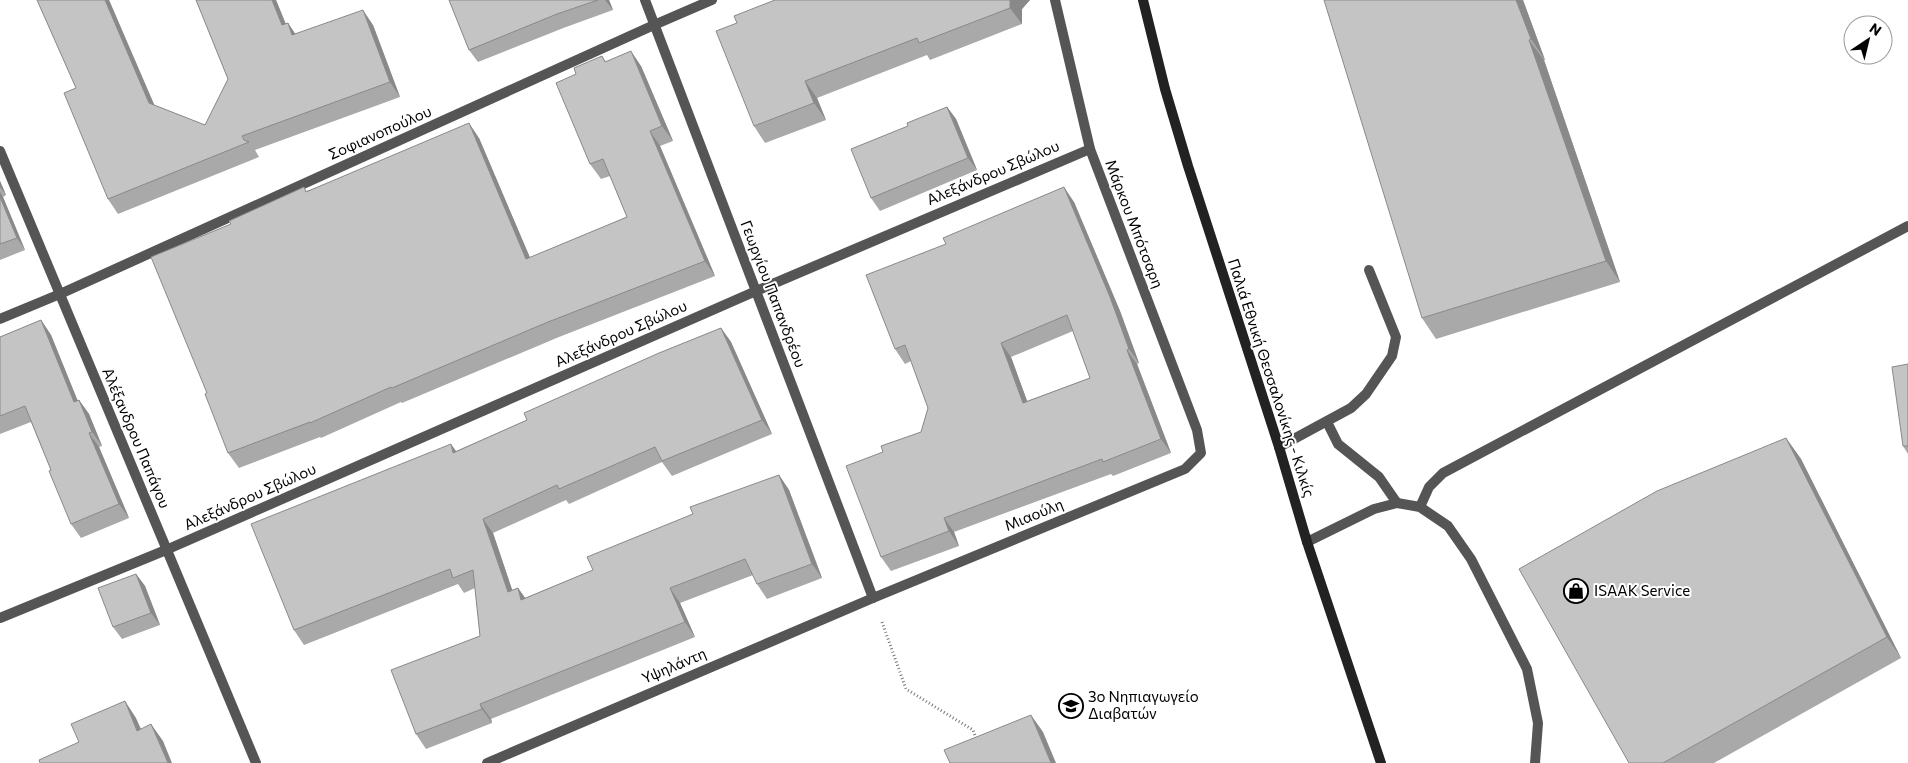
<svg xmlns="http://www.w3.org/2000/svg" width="1908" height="763" viewBox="0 0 1908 763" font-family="Commissioner,sans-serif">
	<rect width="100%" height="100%" fill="#fff"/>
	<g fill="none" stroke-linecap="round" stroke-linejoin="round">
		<path stroke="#777" stroke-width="3" stroke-dasharray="1 2.5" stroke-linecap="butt" d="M 882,622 L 906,689 L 973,730 L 977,741"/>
		<g stroke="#555" stroke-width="10">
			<path d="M 1327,422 L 1338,444 L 1379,477 L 1397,503"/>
			<path d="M 1279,447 L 1351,408 L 1366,394 L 1392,356 L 1396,337 L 1369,270"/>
			<path d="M 1420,507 L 1429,487 L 1443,473 L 1908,226"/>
			<path d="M 1307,542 L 1374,509 L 1397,503 L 1420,507 L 1448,526 L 1471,559 L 1527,669 L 1538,723 L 1535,763"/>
		</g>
		<g stroke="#555" stroke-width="10">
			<path d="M 645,0 L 873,598"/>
			<path d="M 0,151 L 256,763"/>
			<path d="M 0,319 L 60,294 L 654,25 L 712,0"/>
			<path d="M 0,618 L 166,550 L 756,291 L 1090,149"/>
			<path d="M 487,763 L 873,598 L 1185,469 L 1201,453 L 1197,430 L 1090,149 L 1055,0"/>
		</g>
		<path stroke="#222" stroke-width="10" d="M 1143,0 L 1165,89 L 1188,166 L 1279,447 L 1307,542 L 1381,763"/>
	</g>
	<g fill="#a9a9a9" fill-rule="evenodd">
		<path d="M 37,0 L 109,0 L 154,105 L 205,125 L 228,79 L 196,0 L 276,0 L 286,24 L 288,23 L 295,34 L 373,25 L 400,97 L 255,150 L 259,157 L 118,214 L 108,199 L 76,88 Z"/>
		<path d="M 449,0 L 609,0 L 613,10 L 566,27 L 478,62 L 469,50 Z"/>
		<path d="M 775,0 L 1030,0 L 1022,9 L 1022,24 L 930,60 L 927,55 L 817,98 L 826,120 L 765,143 L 754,126 L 737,23 Z"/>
		<path d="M 1523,0 L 1545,60 L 1544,60 L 1620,282 L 1436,339 L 1422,318 Z"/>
		<path d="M 602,56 L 606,62 L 641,66 L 673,141 L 660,146 L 715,276 L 559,337 L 402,403 L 401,402 L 321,438 L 320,437 L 239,468 L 228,453 L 207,393 L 231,224 L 304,187 L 306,191 L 479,138 L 530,258 L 627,217 L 610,176 L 601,179 L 590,164 L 576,74 Z"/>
		<path d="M 947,107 L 956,119 L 977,170 L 880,211 L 871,198 L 908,126 Z"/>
		<path d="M 0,181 L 6,195 L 3,197 L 25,250 L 0,260 Z"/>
		<path d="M 1074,202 L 1120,311 L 1139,363 L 1137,364 L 1171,453 L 1113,476 L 1111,474 L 954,532 L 959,546 L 891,571 L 881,557 L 883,452 L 921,432 L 928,408 L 911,361 L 905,364 L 895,349 ZM 1073,331 L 1090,378 L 1027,401 L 1011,357 Z"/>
		<path d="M 41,320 L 51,335 L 77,400 L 79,400 L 89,414 L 102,446 L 99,447 L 129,518 L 81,538 L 71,524 L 51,470 L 31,422 L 0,434 L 0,337 Z"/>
		<path d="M 721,328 L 731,342 L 772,434 L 672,476 L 662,462 L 569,504 L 566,500 L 493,533 L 512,590 L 518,588 L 525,598 L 593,570 L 693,514 L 779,475 L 789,490 L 822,578 L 767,599 L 757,584 L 753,575 L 680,603 L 695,637 L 491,719 L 492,723 L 426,749 L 416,734 L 480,636 L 475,588 L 464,593 L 458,584 L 304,645 L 294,630 L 456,451 L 527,420 Z"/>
		<path d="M 1908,364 L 1908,454 L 1903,446 Z"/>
		<path d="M 1786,438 L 1801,459 L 1901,658 L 1714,763 L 1629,763 Z"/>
		<path d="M 136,574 L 145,586 L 160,625 L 122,639 L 113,627 Z"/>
	</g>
	<g fill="#898989">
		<path d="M 105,0 L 109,0 L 160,118 L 149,103 Z"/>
		<path d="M 272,0 L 276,0 L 292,40 L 282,25 Z"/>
		<path d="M 605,0 L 609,0 L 613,10 Z"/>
		<path d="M 1010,0 L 1030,0 L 1022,9 L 1022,24 L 1010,8 Z"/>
		<path d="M 1516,0 L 1523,0 L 1545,60 L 1531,39 Z"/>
		<path d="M 363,10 L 373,25 L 400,97 L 390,82 Z"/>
		<path d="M 288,23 L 298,38 L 292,35 Z"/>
		<path d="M 1529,40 L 1544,60 L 1620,282 L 1606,261 Z"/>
		<path d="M 631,51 L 641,66 L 673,141 L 662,126 Z"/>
		<path d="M 805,81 L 817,98 L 826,120 L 814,103 Z"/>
		<path d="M 947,107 L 956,119 L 977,170 L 968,158 Z"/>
		<path d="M 469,123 L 479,138 L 537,274 L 526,259 Z"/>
		<path d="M 650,131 L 660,146 L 715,276 L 705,261 Z"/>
		<path d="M 0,181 L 6,195 L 0,187 Z"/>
		<path d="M 1064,187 L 1074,202 L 1120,311 L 1139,363 L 1129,349 Z"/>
		<path d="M 0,192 L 3,197 L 25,250 L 17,238 L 0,197 Z"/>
		<path d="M 41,320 L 51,335 L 84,416 L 74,402 Z"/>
		<path d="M 721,328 L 731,342 L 772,434 L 762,420 Z"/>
		<path d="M 1001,343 L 1011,357 L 1033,417 L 1023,403 Z"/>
		<path d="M 1127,350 L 1137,364 L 1171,453 L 1161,439 Z"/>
		<path d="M 79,400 L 89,414 L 102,446 L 92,432 Z"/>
		<path d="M 89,433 L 99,447 L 129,518 L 119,504 Z"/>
		<path d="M 1786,438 L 1801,459 L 1901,658 L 1887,637 Z"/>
		<path d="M 451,444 L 461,458 L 453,453 Z"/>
		<path d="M 779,475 L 789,490 L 822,578 L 812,564 Z"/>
		<path d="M 944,518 L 954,532 L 959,546 L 949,531 Z"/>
		<path d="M 483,519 L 493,533 L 518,607 L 508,592 Z"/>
		<path d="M 136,574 L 145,586 L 160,625 L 151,613 Z"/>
		<path d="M 518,588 L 528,602 L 521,600 Z"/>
		<path d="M 670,588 L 680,603 L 695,637 L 685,622 Z"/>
		<path d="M 125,701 L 136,718 L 149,747 L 137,731 Z"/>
		<path d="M 480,704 L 491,719 L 492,723 L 482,709 Z"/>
		<path d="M 1031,715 L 1043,732 L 1056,763 L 1051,763 Z"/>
		<path d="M 151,724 L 163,741 L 172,763 L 168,763 Z"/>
	</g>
	<g fill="#c4c4c4" stroke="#898989" fill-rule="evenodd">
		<path d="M 37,0 L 105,0 L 149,103 L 205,125 L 228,79 L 196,0 L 272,0 L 282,25 L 288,23 L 292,35 L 363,10 L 390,82 L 242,136 L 244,140 L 249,142 L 108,199 L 64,93 L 76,88 Z"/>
		<path d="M 449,0 L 598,0 L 557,14 L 469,50 Z"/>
		<path d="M 775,0 L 1010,0 L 1010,8 L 919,43 L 917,38 L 805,81 L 814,103 L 754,126 L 716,31 L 737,23 L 734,16 Z"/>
		<path d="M 1324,0 L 1516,0 L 1531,39 L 1529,40 L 1606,261 L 1422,318 Z"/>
		<path d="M 631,51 L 662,126 L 650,131 L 705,261 L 548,322 L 392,388 L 391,387 L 310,423 L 310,422 L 228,453 L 205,394 L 207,393 L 151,257 L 231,224 L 229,221 L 304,187 L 306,192 L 469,123 L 526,259 L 627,217 L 603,159 L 590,164 L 556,83 L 576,74 L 574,68 L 602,56 L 605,62 Z"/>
		<path d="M 947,107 L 968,158 L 871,198 L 851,149 L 908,126 L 907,123 Z"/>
		<path d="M 1064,187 L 1110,297 L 1129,349 L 1127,350 L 1161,439 L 1103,462 L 1102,459 L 944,518 L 949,531 L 881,557 L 846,466 L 883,452 L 881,446 L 921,432 L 928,408 L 905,345 L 895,349 L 866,275 L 946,244 L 943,238 ZM 1067,315 L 1090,378 L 1023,403 L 1001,343 Z"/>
		<path d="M 0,197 L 17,238 L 0,244 Z"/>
		<path d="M 41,320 L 74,402 L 79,400 L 92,432 L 89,433 L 119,504 L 71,524 L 49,471 L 51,470 L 25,406 L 0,416 L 0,337 Z"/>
		<path d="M 721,328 L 762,420 L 662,461 L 655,447 L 559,489 L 557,485 L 483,519 L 508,592 L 518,588 L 521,600 L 593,570 L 587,557 L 693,514 L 690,507 L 779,475 L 812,564 L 757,584 L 745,559 L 670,588 L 685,622 L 480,704 L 482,709 L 416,734 L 391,670 L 480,636 L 473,570 L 453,578 L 450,569 L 294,630 L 251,524 L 451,444 L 453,453 L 527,420 L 524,413 L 659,353 Z"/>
		<path d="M 1908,364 L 1908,446 L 1903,446 L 1892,367 Z"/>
		<path d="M 1786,438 L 1887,637 L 1663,763 L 1629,763 L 1519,569 L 1657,491 Z"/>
		<path d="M 136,574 L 151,613 L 113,627 L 98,588 Z"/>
		<path d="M 125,701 L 137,731 L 151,724 L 168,763 L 40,763 L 39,760 L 79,742 L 71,724 Z"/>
		<path d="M 1031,715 L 1051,763 L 950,763 L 944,750 Z"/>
	</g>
	<defs>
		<symbol id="shop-ring" viewBox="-11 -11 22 22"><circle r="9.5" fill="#fff" stroke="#000" stroke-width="1.5"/><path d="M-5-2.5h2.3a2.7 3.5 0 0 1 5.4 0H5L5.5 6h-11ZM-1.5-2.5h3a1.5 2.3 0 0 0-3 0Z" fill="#000"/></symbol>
		<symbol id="school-ring" viewBox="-11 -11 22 22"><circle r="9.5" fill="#fff" stroke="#000" stroke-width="1.5"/><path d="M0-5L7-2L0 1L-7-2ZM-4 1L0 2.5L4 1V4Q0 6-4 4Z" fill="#000"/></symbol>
	</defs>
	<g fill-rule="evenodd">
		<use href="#shop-ring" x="1562" y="577" width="28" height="28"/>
		<use href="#school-ring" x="1057" y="692" width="28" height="28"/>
	</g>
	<g text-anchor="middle" stroke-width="4" stroke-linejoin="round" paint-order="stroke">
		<g font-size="15" fill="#000" stroke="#fff">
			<text transform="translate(380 133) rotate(-24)" y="5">Σοφιανοπούλου</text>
			<text transform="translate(993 173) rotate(-23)" y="5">Αλεξάνδρου Σβώλου</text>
			<text transform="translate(1134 224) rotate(69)" y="5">Μάρκου Μπότσαρη</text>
			<text transform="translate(773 294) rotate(69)" y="5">Γεωργίου Παπανδρέου</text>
			<text transform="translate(621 334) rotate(-24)" y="5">Αλεξάνδρου Σβώλου</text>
			<text transform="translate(1271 378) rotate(72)" y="5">Παλιά Εθνική Θεσσαλονίκης - Κιλκίς</text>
			<text transform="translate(136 438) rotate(67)" y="5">Αλέξανδρου Παπάγου</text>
			<text transform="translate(250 497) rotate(-24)" y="5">Αλεξάνδρου Σβώλου</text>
			<text transform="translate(1034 515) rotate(-22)" y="5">Μιαούλη</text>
			<text transform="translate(674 666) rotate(-23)" y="5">Υψηλάντη</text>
		</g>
		<g font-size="15" fill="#000" stroke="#fff" text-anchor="start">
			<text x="1594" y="596">ISAAK Service</text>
			<text x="1088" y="702">3ο Νηπιαγωγείο<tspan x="1088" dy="17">Διαβατών</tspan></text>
		</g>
	</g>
	<g transform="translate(1868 40) rotate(35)"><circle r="24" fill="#ffffff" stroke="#999999"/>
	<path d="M0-4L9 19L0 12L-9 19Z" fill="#000000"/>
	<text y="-8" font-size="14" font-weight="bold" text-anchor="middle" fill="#000000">N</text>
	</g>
</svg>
